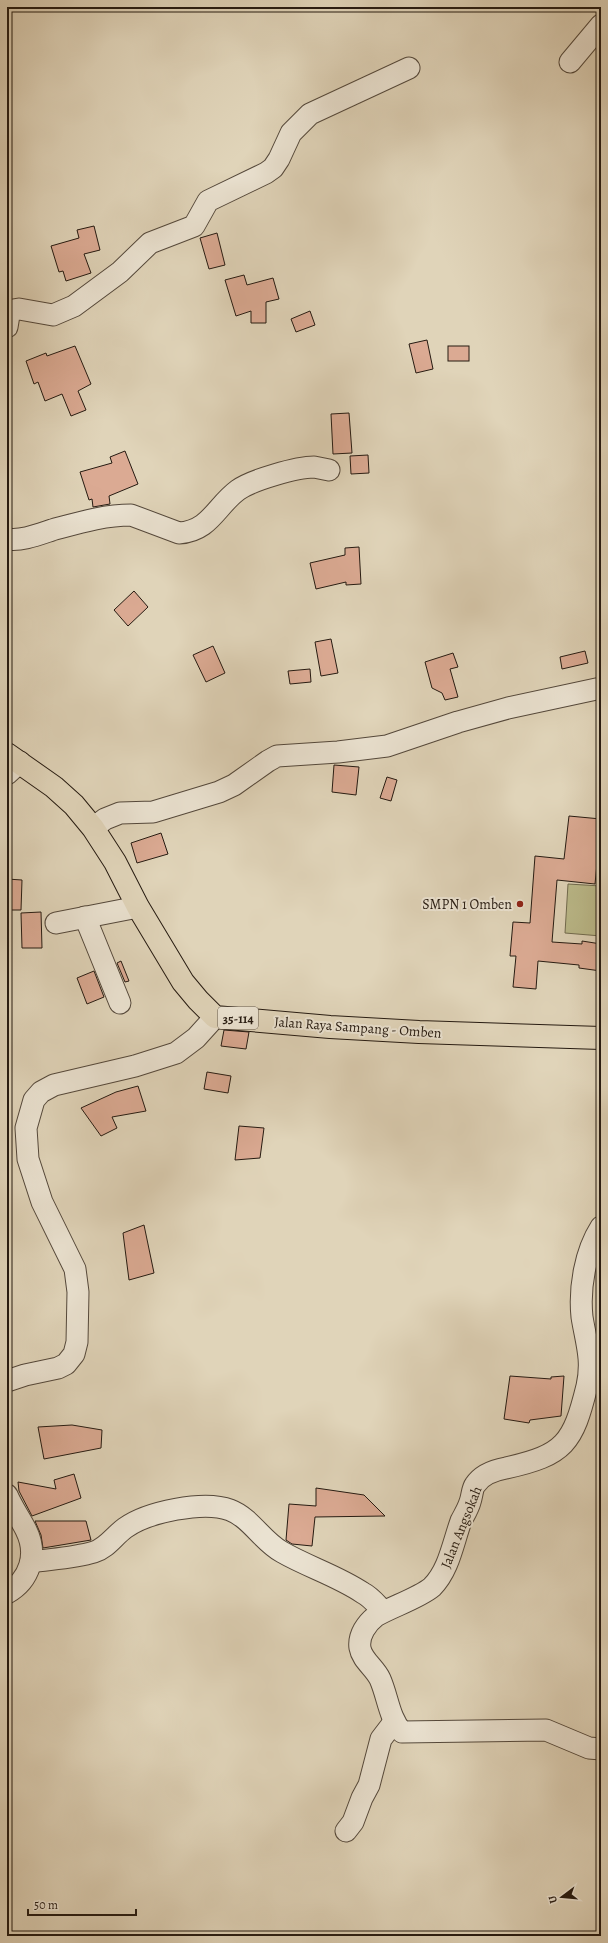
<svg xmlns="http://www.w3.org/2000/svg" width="608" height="1943" viewBox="0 0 608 1943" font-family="Alegreya,serif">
	<rect width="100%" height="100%" fill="#e0d4b9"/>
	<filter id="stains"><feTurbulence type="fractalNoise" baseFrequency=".005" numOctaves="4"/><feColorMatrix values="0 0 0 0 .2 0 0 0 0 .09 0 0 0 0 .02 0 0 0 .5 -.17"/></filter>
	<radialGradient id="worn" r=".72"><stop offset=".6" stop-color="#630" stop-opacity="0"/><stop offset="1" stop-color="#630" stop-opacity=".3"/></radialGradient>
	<path fill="#bbba8a" stroke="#706a4e" d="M 568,884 L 601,886 L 601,936 L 565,933 Z"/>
	<g fill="#dbaa93" stroke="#251a11">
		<path d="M 94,226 L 100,250 L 84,254 L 91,273 L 66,281 L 63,271 L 59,272 L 51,246 L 79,238 L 77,230 Z"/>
		<path d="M 217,233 L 225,265 L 209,269 L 200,238 Z"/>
		<path d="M 244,275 L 247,285 L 273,278 L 279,299 L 266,302 L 266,323 L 251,323 L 251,311 L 236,316 L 225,280 Z"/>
		<path d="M 310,311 L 315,325 L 296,332 L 291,319 Z"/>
		<path d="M 427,340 L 433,369 L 416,373 L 409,344 Z"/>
		<path d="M 75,346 L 91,384 L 78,391 L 86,410 L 71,416 L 62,394 L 45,401 L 38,382 L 34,384 L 26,361 L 46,353 L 47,356 Z"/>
		<rect x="448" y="346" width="21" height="15"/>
		<path d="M 349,413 L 352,453 L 333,454 L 331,414 Z"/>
		<path d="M 125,451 L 138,484 L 109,496 L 110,504 L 93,507 L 92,499 L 89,500 L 80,472 L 112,463 L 110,457 Z"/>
		<path d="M 368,455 L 369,473 L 351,474 L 350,456 Z"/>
		<path d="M 359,547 L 361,584 L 346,585 L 346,582 L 316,589 L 310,563 L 345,555 L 345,548 Z"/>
		<path d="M 134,591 L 148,607 L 128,626 L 114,610 Z"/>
		<path d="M 331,639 L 338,673 L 321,676 L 315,642 Z"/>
		<path d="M 213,646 L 225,673 L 206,682 L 193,655 Z"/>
		<path d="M 585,651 L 588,663 L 562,669 L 560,657 Z"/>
		<path d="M 453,653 L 458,667 L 450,669 L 458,697 L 445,700 L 442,693 L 432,688 L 425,662 Z"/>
		<path d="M 310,669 L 311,682 L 290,684 L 288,671 Z"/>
		<path d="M 334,765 L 359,767 L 356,795 L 332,792 Z"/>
		<path d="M 387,777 L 397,780 L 391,801 L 380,798 Z"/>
		<path d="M 569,816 L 601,819 L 601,845 L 599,844 L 595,884 L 557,880 L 552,942 L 582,944 L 582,941 L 601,944 L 601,971 L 579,968 L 579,965 L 538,961 L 536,989 L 513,987 L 516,956 L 510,956 L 513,922 L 530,923 L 535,856 L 564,859 Z"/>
		<path d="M 161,833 L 168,854 L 137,863 L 131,843 Z"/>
		<path d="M 7,879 L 22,880 L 21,910 L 7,910 Z"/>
		<path d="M 41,912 L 42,948 L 22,948 L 21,913 Z"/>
		<path d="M 121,961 L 129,981 L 125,982 L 117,963 Z"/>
		<path d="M 94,971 L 104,997 L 87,1004 L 77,978 Z"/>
		<path d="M 224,1030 L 249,1032 L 246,1049 L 221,1046 Z"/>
		<path d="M 207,1072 L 231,1076 L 228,1093 L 204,1089 Z"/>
		<path d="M 138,1086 L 146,1111 L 112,1117 L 117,1128 L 101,1136 L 81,1108 L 116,1092 Z"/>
		<path d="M 239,1126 L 264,1128 L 260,1158 L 235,1160 Z"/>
		<path d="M 144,1225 L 154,1273 L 129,1280 L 123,1233 Z"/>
		<path d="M 510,1376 L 551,1379 L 551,1377 L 564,1376 L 561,1416 L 530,1420 L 529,1423 L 504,1419 Z"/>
		<path d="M 72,1425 L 102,1430 L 101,1448 L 44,1459 L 38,1427 Z"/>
		<path d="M 74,1474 L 81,1498 L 32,1516 L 19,1491 L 18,1482 L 56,1489 L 54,1480 Z"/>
		<path d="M 316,1488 L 364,1495 L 385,1516 L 315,1517 L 312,1546 L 292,1544 L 286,1540 L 289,1504 L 316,1506 Z"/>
		<path d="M 35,1521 L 86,1521 L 91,1540 L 43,1548 L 41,1535 Z"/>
	</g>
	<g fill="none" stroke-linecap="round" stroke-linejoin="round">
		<defs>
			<g id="minor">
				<path d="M 570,62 L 601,25"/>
				<path d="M 7,327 L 9,315 L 13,310 L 19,309 L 53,315 L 74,306 L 120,272 L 150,243 L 194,226 L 208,201 L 266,173 L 273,168 L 279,159 L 291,133 L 310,114 L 409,68"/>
				<path d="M 7,539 C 22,541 37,535 52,530 C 78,523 104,515 131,515 L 179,533 C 210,531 216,506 238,490 C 252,480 297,467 314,467 C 319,468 324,469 329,470"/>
				<path d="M 7,774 L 20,762"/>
				<path d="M 93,828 L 105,819 L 120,813 L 153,812 L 219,792 L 234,785 L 268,761 L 277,756 L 338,752 L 387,746 L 458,722 L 508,708 L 601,688"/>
				<path d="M 85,917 L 120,1003"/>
				<path d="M 56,923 L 138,907"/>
				<path d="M 601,1227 C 585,1252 579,1288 582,1317 C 586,1342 593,1360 587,1386 C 573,1443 565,1455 506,1468 C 495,1470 482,1474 475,1485 C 472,1489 472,1497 470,1502 C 468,1509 464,1515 461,1521 C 453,1543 449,1570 432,1587 C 419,1598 391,1607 376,1616 C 367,1623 358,1635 360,1648 C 362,1660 375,1668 380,1679 C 388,1697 389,1718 402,1732 L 546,1730 L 589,1748 L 601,1749"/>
				<path d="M 7,1381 L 25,1375 L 58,1368 L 66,1364 L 74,1354 L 77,1342 L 78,1292 L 75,1269 L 42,1202 L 28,1159 L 26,1128 L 34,1100 L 41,1092 L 54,1085 L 135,1066 L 176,1053 L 196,1038 L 215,1017"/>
				<path d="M 7,1495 C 12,1507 20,1518 26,1530 C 38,1554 30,1580 7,1593"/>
				<path d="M 31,1562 C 51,1559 74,1558 94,1552 C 107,1548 114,1536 125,1528 C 147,1512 204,1500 230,1510 C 251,1518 262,1541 282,1552 C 308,1567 338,1576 363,1593 C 371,1597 377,1605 383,1611"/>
				<path d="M 346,1831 L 353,1822 L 362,1798 L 369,1785 L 381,1739 L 394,1722"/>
			</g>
			<path id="major" d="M 7,754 L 54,787 L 74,805 L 93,828 L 115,862 L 138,907 L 183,982 L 198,1000 L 215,1017 L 330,1027 L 419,1032 L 601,1038"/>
		</defs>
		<use href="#minor" stroke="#54483b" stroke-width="23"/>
		<use href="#major" stroke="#251a11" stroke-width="24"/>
		<use href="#minor" stroke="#ebe3d2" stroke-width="21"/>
		<use href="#major" stroke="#e0d4b9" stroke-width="22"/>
	</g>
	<circle fill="#8f2418" stroke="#ebe3d2" stroke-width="1.5" cx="520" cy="904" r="4"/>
	<g text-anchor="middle" stroke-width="4" stroke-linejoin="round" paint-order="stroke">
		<rect fill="#ebe3d2" stroke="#60564b" stroke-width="1" x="218" y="1007" width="40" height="22" rx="3"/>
		<g font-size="13" font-weight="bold" fill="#251a11">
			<text x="238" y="1023">35-114</text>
		</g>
		<g font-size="14" fill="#251a11" stroke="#ebe3d2" text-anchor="end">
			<text x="512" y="909">SMPN 1 Omben</text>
		</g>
		<g font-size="14" fill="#251a11" stroke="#ebe3d2">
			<text transform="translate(358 1027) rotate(4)" y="5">Jalan Raya Sampang - Omben</text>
			<text transform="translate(461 1527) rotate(-68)" y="5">Jalan Angsokah</text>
		</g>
	</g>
	<rect width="608" height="1943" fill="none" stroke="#e0d4b9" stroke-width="24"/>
	<rect x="8" y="8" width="592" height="1927" fill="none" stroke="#251a11" stroke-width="2"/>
	<rect x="12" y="12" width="584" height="1919" fill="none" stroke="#251a11"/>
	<g transform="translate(562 1897) rotate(254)" stroke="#ebe3d2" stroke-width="3" paint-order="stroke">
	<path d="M0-3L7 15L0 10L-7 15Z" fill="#251a11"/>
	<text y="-6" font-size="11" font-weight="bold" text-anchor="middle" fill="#251a11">U</text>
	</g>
	<path d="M28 1909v6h108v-6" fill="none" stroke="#251a11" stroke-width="2"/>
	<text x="34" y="1909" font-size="12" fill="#251a11" stroke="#ebe3d2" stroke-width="3" paint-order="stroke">50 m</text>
	<rect width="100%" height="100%" filter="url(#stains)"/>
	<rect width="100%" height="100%" fill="url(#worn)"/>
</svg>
